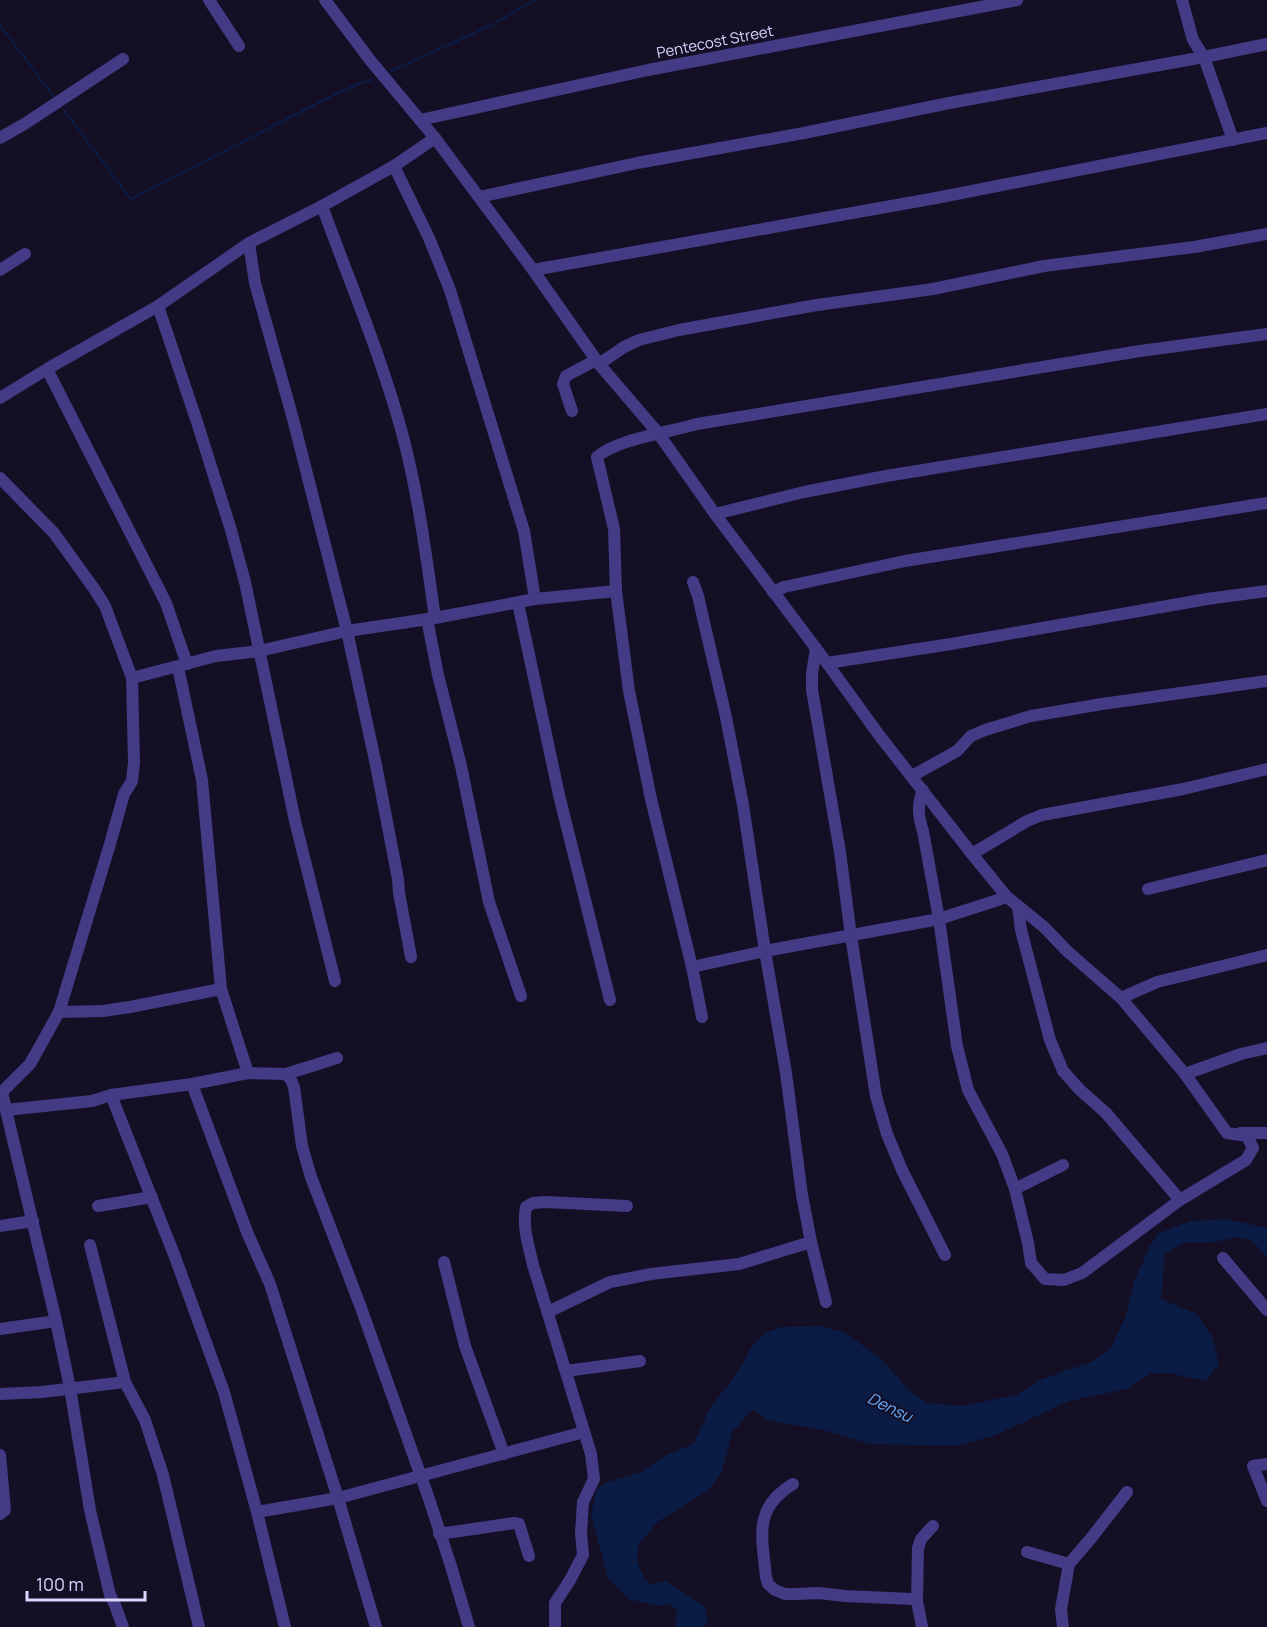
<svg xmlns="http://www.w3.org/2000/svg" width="1267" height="1627" viewBox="0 0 1267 1627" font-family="Manrope,sans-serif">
	<rect width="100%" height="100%" fill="#150f26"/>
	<path fill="#0a1b44" d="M 1226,1219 L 1267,1228 L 1267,1259 L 1254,1242 L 1239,1237 L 1214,1242 L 1185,1243 L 1165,1253 L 1161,1299 L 1197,1314 L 1213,1339 L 1219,1365 L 1205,1381 L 1169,1373 L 1150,1374 L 1126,1389 L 1069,1401 L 996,1435 L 957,1446 L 870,1444 L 823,1430 L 768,1420 L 752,1409 L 732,1433 L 722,1471 L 709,1490 L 657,1522 L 638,1546 L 637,1562 L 645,1580 L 651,1585 L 666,1581 L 704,1606 L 708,1618 L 705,1627 L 674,1627 C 678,1615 680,1611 669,1604 L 657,1606 L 629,1599 L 608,1578 L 591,1515 L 596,1491 L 605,1483 L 639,1473 L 666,1455 L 693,1444 L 710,1408 L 735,1376 L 754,1343 L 766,1333 L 780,1327 L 822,1326 L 843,1332 L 878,1356 L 910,1391 L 928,1403 L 961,1406 L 1016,1395 L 1042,1379 L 1094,1361 L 1111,1347 L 1126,1316 L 1134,1282 L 1149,1248 L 1159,1233 L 1191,1221 Z"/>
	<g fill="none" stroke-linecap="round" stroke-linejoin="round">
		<g stroke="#0a1b44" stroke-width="2">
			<path d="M 0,25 L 55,98"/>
			<path d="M 391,71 L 492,25 L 535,0"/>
			<path d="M 64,110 L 131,199 L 334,95 L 360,83 L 372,80"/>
		</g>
		<g stroke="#433b85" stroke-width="12">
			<path d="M 209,0 L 239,46"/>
			<path d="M 325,0 L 370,60 L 435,138 L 533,270 L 599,364 L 658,433 L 715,514 L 827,663 L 879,735 L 972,854 L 1007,897 L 1044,927 L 1067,951 L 1121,998 L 1185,1074 L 1227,1133 L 1247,1136 L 1253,1148 L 1246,1160 L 1180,1200 L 1082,1273 L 1064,1280 L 1045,1279 L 1031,1263 L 1028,1243 L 1015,1189 L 1002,1154 L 968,1090 L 957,1046 L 939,919 L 923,831 C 918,816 917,805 923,790"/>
			<path d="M 1182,0 L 1193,40 L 1204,57 L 1233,140"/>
			<path d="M 420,120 L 648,70 L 1017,0"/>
			<path d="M 0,138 L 26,123 L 123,59"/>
			<path d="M 394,166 L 429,238 L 450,290 L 524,531 L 535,599"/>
			<path d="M 479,197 L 637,163 L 804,133 L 949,103 L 1204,57 L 1267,44"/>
			<path d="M 322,206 C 349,280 380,353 401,429 C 418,491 426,555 435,618"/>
			<path d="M 249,243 L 255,283 L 293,419 L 347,631 L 376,765 L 398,879 L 399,893 L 411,957"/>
			<path d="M 0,270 L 25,254"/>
			<path d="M 533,270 L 936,198 L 1267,133"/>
			<path d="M 158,306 L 197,422 L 231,530 L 245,582 L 295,821 L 335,981"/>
			<path d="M 599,364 L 624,347 L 639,340 L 679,330 L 817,305 L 933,289 L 1044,266 L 1194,247 L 1267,234"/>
			<path d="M 47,369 L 166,603 L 187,664"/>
			<path d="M 0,398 L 47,369 L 158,306 L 249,243 L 322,206 L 394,166 L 435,138"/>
			<path d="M 572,411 L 563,384 L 566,376 L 596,360"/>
			<path d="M 0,478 L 54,533 L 95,590 L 105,606 L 132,678 L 216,656 L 259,651 L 347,631 L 435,618 L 535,599 L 616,591"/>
			<path d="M 715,514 L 804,492 L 886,476 L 1267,414"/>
			<path d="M 693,582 L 698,596 L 726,717 L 743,805 L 765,951 L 786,1073 L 802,1195 L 811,1242 L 826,1302"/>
			<path d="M 773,592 L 784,587 L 905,561 L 1267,503"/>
			<path d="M 518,603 L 559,795 L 610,1000"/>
			<path d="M 427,619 L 438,675 L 461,766 L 489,902 L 521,996"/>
			<path d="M 816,648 L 812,674 L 812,690 L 840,852 L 851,936 L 876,1096 L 887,1134 L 902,1170 L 945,1255"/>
			<path d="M 827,663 L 951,644 L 1207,599 L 1267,591"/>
			<path d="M 178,667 L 202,780 L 221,989 L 248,1073"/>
			<path d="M 912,776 L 957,751 L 971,736 L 985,730 L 1031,716 L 1102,704 L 1267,681"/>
			<path d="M 972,854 L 1027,821 L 1042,815 L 1183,789 L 1267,769"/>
			<path d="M 1148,889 L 1267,860"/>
			<path d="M 1018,906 L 1021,930 L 1050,1040 L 1063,1071 L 1080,1090 L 1106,1113 L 1180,1200"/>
			<path d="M 692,967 L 765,951 L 939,919 L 1007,897"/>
			<path d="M 1121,998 L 1157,982 L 1267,955"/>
			<path d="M 59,1012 L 103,1011 L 130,1007 L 221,989"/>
			<path d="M 702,1017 L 692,967 L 651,799 L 629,691 L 616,591 L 614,529 L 597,457 C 617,439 670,432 697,424 L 1140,351 L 1267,334"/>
			<path d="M 286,1074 L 337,1058"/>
			<path d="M 1185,1074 L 1241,1054 L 1267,1048"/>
			<path d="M 192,1084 L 247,1232 L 270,1284 L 338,1498 L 376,1627"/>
			<path d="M 2,1092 L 6,1110 L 92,1101 L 111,1095 L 192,1084 L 248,1073 L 286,1074 L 291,1080 L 294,1087 L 302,1146 L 311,1177 L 360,1305 L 429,1499 L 450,1563 L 469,1627"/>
			<path d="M 0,1094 L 30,1064 L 59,1012 L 110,844 L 124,794 L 132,781 L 134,762 L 132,678"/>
			<path d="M 111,1095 L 175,1257 L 224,1392 L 257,1512 L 285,1627"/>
			<path d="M 6,1110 L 56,1321 L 70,1388 L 90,1510 L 110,1595 L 115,1605 L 123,1627"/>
			<path d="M 1240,1133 L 1267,1133"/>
			<path d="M 1015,1189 L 1063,1165"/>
			<path d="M 98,1206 L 152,1197"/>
			<path d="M 0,1226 L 33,1221"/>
			<path d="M 90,1245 L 125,1382 L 145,1420 L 163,1475 L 199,1627"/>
			<path d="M 1223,1258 L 1267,1310"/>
			<path d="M 444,1262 L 465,1346 L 504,1454"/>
			<path d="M 548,1312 L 610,1282 L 651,1274 L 739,1264 L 811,1242"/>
			<path d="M 0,1329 L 56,1321"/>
			<path d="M 566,1371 L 640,1361"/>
			<path d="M 0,1394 L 42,1392 L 125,1382"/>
			<path d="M 0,1455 L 5,1510 L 0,1514"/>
			<path d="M 1267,1464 L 1253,1466 L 1267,1501"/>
			<path d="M 793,1484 C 753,1508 762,1536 766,1577 L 768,1584 L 775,1590 L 785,1594 L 797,1594 L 819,1593 L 845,1596 L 912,1599 L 917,1601 L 922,1627"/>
			<path d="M 257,1512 L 338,1498 L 584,1432"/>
			<path d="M 439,1534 L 514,1523 L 519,1524 L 529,1556"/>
			<path d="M 1027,1552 L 1069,1564"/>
			<path d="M 917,1601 L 918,1548 L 921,1539 L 933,1526"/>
			<path d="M 555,1627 L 555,1603 L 570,1580 L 583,1555 L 581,1533 L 583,1502 L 594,1479 L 591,1454 L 533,1265 C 529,1247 522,1227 526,1207 L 533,1203 L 546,1202 L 627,1206"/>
			<path d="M 1063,1627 L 1061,1609 L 1069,1564 L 1092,1537 L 1127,1492"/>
		</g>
	</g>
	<g text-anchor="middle" stroke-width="4.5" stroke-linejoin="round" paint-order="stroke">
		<g font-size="15" fill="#ddd5ff" stroke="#150f26">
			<text transform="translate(715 42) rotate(-11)" y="5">Pentecost Street</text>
		</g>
		<g font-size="16" font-style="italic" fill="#64acfe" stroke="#150f26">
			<text transform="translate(890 1407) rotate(26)" y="6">Densu</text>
		</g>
	</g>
	<path d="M27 1591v9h118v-9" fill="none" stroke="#ddd5ff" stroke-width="3"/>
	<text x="36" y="1591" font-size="18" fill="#ddd5ff" stroke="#150f26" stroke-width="4.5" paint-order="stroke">100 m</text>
</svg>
